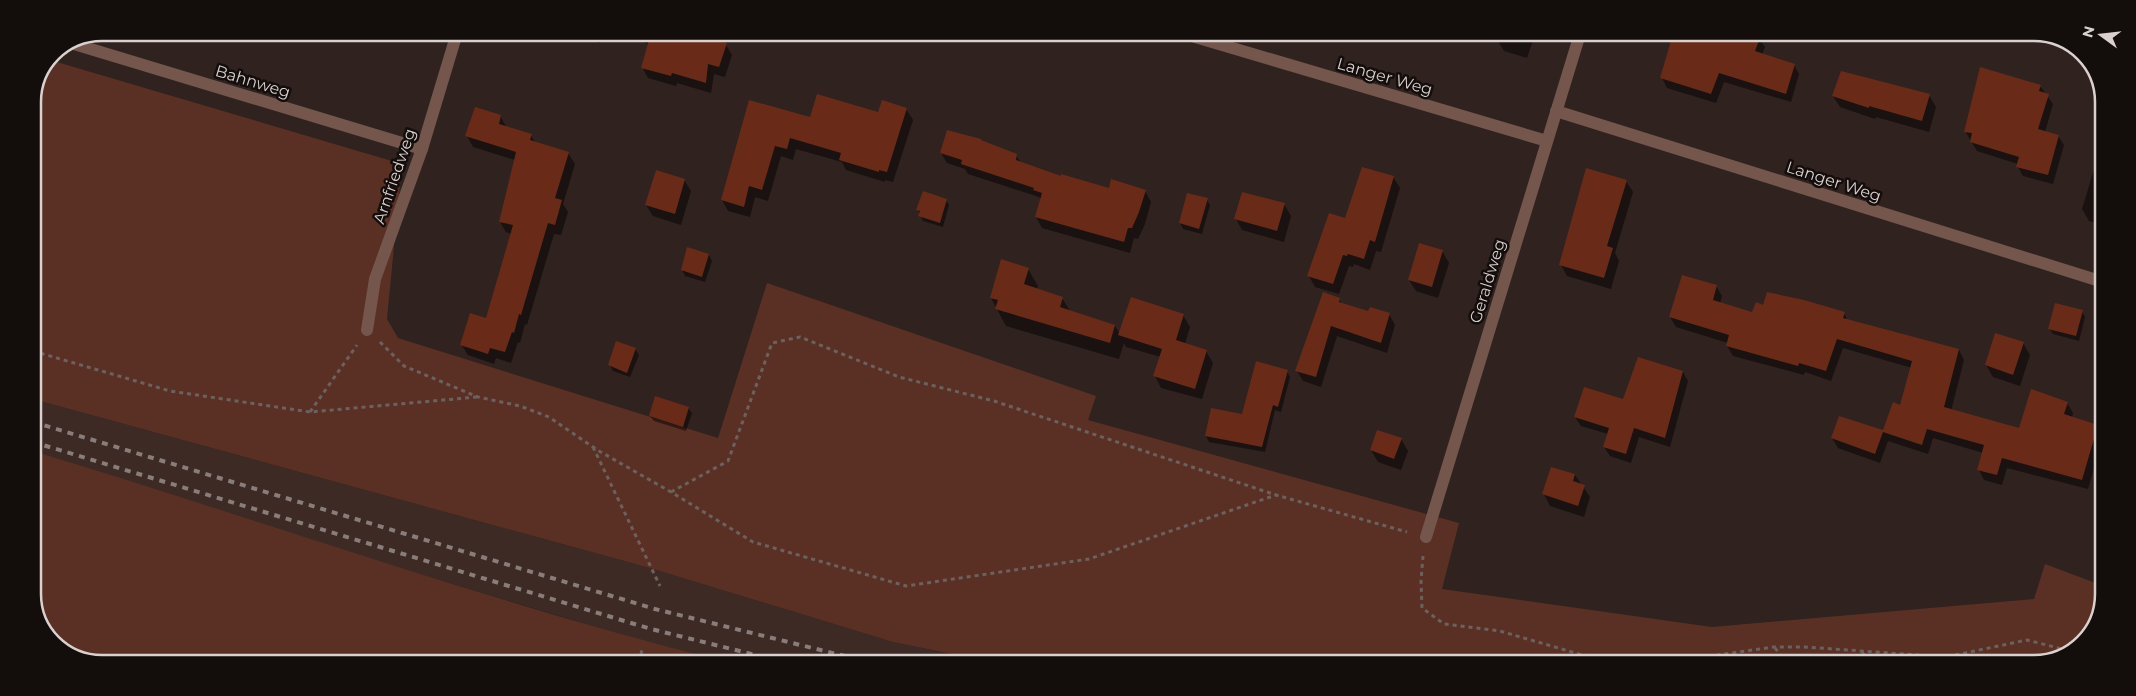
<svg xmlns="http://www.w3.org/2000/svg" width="2136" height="696" viewBox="0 0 2136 696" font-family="Montserrat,sans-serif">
	<rect width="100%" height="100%" fill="#2f221f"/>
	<path fill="#3d2a25" d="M 33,399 L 650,568 L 893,642 L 992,662 L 726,662 L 646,642 L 403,569 L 33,451 Z"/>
	<g fill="#5a3024">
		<path d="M 50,60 L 402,164 L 387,319 L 398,338 L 718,438 L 767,283 L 1096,396 L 1088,420 L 1459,523 L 1442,589 L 1712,627 L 2034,599 L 2045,564 L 2101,585 L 2101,612 L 2076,649 L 2034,663 L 992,662 L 893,642 L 650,568 L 33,399 L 33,102 Z"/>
		<path d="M 33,451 C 264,521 492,603 726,662 L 84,661 L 50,639 L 33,598 Z"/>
	</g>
	<g fill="#0007">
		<path d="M 576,33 L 603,33 L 600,43 L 578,37 Z"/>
		<path d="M 616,33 L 710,33 L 708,39 L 726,45 L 732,55 L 725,77 L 714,74 L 711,93 L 677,83 L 676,86 L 648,78 L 642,67 L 649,44 Z"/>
		<path d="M 1499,34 L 1535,34 L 1527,58 L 1504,51 L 1497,39 Z"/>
		<path d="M 1732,35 L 1750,35 L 1759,38 L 1765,47 L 1762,55 L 1794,65 L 1799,74 L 1791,102 L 1724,82 L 1716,103 L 1667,88 L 1662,78 L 1731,38 Z"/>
		<path d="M 2040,86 L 2053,104 L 2045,132 L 2058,136 L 2064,145 L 2053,184 L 2023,176 L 2018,167 L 2018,164 L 1977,151 L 1965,131 Z"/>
		<path d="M 1929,95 L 1936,107 L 1929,132 L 1876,117 L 1875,119 L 1840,107 L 1833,96 Z"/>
		<path d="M 750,101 L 811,119 L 879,113 L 906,109 L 913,120 L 893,182 L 885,180 L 885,182 L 846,170 L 842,162 L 796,149 L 793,160 L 781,156 L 768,201 L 755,197 L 750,217 L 728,211 L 722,200 Z"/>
		<path d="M 500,116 L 507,128 L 531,135 L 535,143 L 568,153 L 575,164 L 563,204 L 568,212 L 561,235 L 554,234 L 527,325 L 525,324 L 520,343 L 518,342 L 511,363 L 496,358 L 494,364 L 468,355 L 461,344 L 486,319 L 512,234 L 506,232 L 500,222 L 515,160 L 473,147 L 467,136 Z"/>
		<path d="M 941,153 L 1016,155 L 1021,163 L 1062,178 L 1110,189 L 1145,191 L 1151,202 L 1145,224 L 1138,239 L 1134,238 L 1130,253 L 1042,228 L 1036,217 L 1041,200 L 1039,197 L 968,174 L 965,169 L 947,163 Z"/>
		<path d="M 2095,166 L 2103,168 L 2103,225 L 2089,221 L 2082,209 Z"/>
		<path d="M 1393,177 L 1400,188 L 1381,252 L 1376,251 L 1370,270 L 1354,264 L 1353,267 L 1349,266 L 1339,294 L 1315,287 L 1309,276 L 1346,219 Z"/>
		<path d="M 684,180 L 691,191 L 681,225 L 653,216 L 646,205 Z"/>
		<path d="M 1626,181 L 1633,192 L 1615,253 L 1619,261 L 1611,289 L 1567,276 L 1561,265 Z"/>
		<path d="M 946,200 L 949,205 L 943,227 L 923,221 L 918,210 Z"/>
		<path d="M 1207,200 L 1210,205 L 1202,234 L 1183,229 L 1180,223 Z"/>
		<path d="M 1284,204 L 1291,216 L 1284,242 L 1242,230 L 1236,219 Z"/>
		<path d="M 688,249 L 709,255 L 712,261 L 705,282 L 685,276 L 682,270 Z"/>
		<path d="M 1442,251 L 1449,263 L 1438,298 L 1416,291 L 1409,280 Z"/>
		<path d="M 1028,269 L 1038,286 L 1037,290 L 1062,298 L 1070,311 L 1115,326 L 1120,334 L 1183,315 L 1190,327 L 1185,344 L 1206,351 L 1213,363 L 1202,399 L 1161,388 L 1155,376 L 1161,357 L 1126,347 L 1124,343 L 1119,359 L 1006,326 L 991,298 Z"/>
		<path d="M 1716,286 L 1722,296 L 1720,303 L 1753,314 L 1764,307 L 1844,313 L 1848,321 L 1959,350 L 1964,360 L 1951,411 L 2020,430 L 2067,403 L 2073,413 L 2072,418 L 2097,426 L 2102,433 L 2102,440 L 2088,489 L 2007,468 L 2002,485 L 1984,480 L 1979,470 L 1983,453 L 1933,438 L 1928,454 L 1888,441 L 1880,463 L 1838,448 L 1832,438 L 1840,417 L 1884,432 L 1901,407 L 1912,368 L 1843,348 L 1831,381 L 1805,372 L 1804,375 L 1733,356 L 1727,346 L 1728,343 L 1676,327 L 1670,317 Z"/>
		<path d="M 1339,299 L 1342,304 L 1369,313 L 1389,314 L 1395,325 L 1387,353 L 1337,336 L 1321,387 L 1303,381 L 1297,371 Z"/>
		<path d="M 2082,312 L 2085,317 L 2079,341 L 2053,334 L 2050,329 Z"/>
		<path d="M 2023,343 L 2030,355 L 2020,386 L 1993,377 L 1986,365 Z"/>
		<path d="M 635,349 L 639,355 L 630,377 L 613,371 L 610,365 Z"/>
		<path d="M 1287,371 L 1290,377 L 1281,412 L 1275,410 L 1265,452 L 1209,442 L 1206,436 L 1242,416 Z"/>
		<path d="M 1683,372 L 1688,381 L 1670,447 L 1639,437 L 1631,463 L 1610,456 L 1604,447 L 1608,434 L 1581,426 L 1575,417 L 1624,400 Z"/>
		<path d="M 688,408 L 692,413 L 686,431 L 654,421 L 650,416 Z"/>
		<path d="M 1401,439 L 1408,451 L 1401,470 L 1378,462 L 1371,450 Z"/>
		<path d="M 1575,475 L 1590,497 L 1584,517 L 1550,506 L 1544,494 Z"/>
	</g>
	<g fill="#692b18">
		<path d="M 651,33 L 692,33 L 727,43 L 719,67 L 708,64 L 706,83 L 672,73 L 671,76 L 641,68 Z"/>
		<path d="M 1673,34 L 1761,35 L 1755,51 L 1795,64 L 1786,94 L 1719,73 L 1711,94 L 1660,78 Z"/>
		<path d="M 1980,67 L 2041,85 L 2039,91 L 2049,94 L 2038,129 L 2059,135 L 2048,175 L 2016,167 L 2019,157 L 1970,142 L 1972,133 L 1964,132 Z"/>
		<path d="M 1841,71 L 1930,94 L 1922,121 L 1869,106 L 1869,108 L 1832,96 Z"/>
		<path d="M 817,94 L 878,112 L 882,100 L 907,108 L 887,172 L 879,170 L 879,172 L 839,160 L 841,153 L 790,138 L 787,149 L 775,146 L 762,190 L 749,186 L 744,207 L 721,200 L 749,100 L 810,117 Z"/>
		<path d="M 475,107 L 501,115 L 499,124 L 532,134 L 530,140 L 569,152 L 555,198 L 562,200 L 555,225 L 548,223 L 521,315 L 519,314 L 514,333 L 512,332 L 505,352 L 490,348 L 488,354 L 460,345 L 470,313 L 486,318 L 513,225 L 499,222 L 516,152 L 465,136 Z"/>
		<path d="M 947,130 L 981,139 L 981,140 L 1017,154 L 1016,160 L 1061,176 L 1061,174 L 1109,188 L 1111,179 L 1146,190 L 1139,212 L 1132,228 L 1128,228 L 1124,242 L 1035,217 L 1042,193 L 1033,190 L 1034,188 L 961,164 L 962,160 L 940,153 Z"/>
		<path d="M 1362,167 L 1394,176 L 1375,242 L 1370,240 L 1364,259 L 1348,254 L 1347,256 L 1343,255 L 1333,284 L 1307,276 L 1329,213 L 1345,218 Z"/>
		<path d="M 1586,168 L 1627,180 L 1607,246 L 1613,248 L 1604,278 L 1559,265 Z"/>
		<path d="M 656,170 L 685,179 L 675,214 L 645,205 Z"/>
		<path d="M 923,191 L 947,199 L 940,223 L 918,216 L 920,211 L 916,210 Z"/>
		<path d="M 1242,192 L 1285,203 L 1277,231 L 1234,219 Z"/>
		<path d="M 1187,193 L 1208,198 L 1199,229 L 1179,223 Z"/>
		<path d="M 1419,243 L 1443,250 L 1432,287 L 1408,280 Z"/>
		<path d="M 687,247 L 709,254 L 702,277 L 681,270 Z"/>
		<path d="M 1001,259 L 1029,268 L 1024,284 L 1063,297 L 1060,307 L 1115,325 L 1110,343 L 995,309 L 998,300 L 990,298 Z"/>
		<path d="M 1682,275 L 1717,285 L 1713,300 L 1752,312 L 1756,302 L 1763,305 L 1767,292 L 1804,300 L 1845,312 L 1843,318 L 1959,349 L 1944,407 L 2019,428 L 2031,389 L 2068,402 L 2064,414 L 2098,425 L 2082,480 L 2002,458 L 1997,475 L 1977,470 L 1984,445 L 1927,429 L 1922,445 L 1883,432 L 1875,454 L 1831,438 L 1839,416 L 1883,430 L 1893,402 L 1900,405 L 1912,361 L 1837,339 L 1826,371 L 1799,363 L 1798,366 L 1726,346 L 1729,335 L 1669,317 Z"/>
		<path d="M 1323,292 L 1340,298 L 1339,302 L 1368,311 L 1370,307 L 1390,313 L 1381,343 L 1331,326 L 1316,377 L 1295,371 Z"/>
		<path d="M 1131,297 L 1184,314 L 1176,340 L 1207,350 L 1195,389 L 1153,376 L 1162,349 L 1118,335 Z"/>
		<path d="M 2055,303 L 2083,310 L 2076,336 L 2048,329 Z"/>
		<path d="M 1995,333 L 2024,342 L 2013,375 L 1985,365 Z"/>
		<path d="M 616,341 L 636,348 L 627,373 L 608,365 Z"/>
		<path d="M 1638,357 L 1683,371 L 1665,438 L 1634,428 L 1626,454 L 1603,447 L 1609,428 L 1574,417 L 1584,387 L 1623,399 Z"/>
		<path d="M 1256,361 L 1288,370 L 1278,407 L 1273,405 L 1262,447 L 1205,436 L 1211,408 L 1242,414 Z"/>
		<path d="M 655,396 L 689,407 L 683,427 L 649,416 Z"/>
		<path d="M 1377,430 L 1402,438 L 1394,459 L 1370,450 Z"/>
		<path d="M 1551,467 L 1575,474 L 1573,481 L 1585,485 L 1578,506 L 1542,494 Z"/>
	</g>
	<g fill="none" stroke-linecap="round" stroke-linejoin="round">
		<g stroke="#6c615e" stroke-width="3" stroke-dasharray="4 4" stroke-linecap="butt">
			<path d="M 380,342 L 404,366 L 478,397 L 520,406 L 549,417 L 599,451 L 671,492 L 753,542 L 906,586 L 1089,559 L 1276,495"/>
			<path d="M 33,351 L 170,391 L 310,412 L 477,397"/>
			<path d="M 310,412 L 357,345"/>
			<path d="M 593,447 L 660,586"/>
			<path d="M 671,492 L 728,461 L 772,343 L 800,337 L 899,377 L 994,401 L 1276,495 L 1407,532"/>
			<path d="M 1423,556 L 1421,581 L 1422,608 L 1444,624 L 1500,631 L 1582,655 L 1657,663"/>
			<path d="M 1775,648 L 1787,663"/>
			<path d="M 1862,651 L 1867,663"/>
			<path d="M 1582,655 L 1585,663"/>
			<path d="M 639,662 L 642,650"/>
			<path d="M 1661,663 L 1774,647 L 1805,647 L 1946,657 L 2027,640 L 2070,651"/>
		</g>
		<g stroke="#74564d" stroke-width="12">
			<path d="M 1185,34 L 1547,141"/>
			<path d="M 74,44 L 422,149"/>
			<path d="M 1556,111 L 2103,282"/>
			<path d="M 367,330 L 375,279 L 422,149 L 457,33"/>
			<path d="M 1426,537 L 1580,34"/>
		</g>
		<g stroke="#887d7b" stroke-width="4" stroke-dasharray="6 6" stroke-linecap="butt">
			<path d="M 33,422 L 655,609 L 869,662"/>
			<path d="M 33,442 L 651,629 L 784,662"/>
		</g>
	</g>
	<g text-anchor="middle" stroke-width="5" stroke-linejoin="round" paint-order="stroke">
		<g font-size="16" fill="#dad1cf" stroke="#130d0c">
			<text transform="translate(1385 76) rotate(16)" y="6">Langer Weg</text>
			<text transform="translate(253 81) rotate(17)" y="6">Bahnweg</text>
			<text transform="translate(394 176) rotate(-71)" y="6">Arnfriedweg</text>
			<text transform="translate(1834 181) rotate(18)" y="6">Langer Weg</text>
			<text transform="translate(1487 281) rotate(-73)" y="6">Geraldweg</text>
		</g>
	</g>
	<path d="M0 0H2136V696H0ZM102 41H2034A61 61 0 0 1 2095 102V594A61 61 0 0 1 2034 655H102A61 61 0 0 1 41 594V102A61 61 0 0 1 102 41Z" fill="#130d0c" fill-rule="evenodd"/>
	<path fill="none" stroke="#dad1cf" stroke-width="2.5" d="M102 41H2034A61 61 0 0 1 2095 102V594A61 61 0 0 1 2034 655H102A61 61 0 0 1 41 594V102A61 61 0 0 1 102 41Z"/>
	<g transform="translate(2101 35) rotate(285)" stroke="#130d0c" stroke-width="4" paint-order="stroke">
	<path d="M0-4L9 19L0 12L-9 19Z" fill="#dad1cf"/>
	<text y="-8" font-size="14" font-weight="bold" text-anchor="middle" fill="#dad1cf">N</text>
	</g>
</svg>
